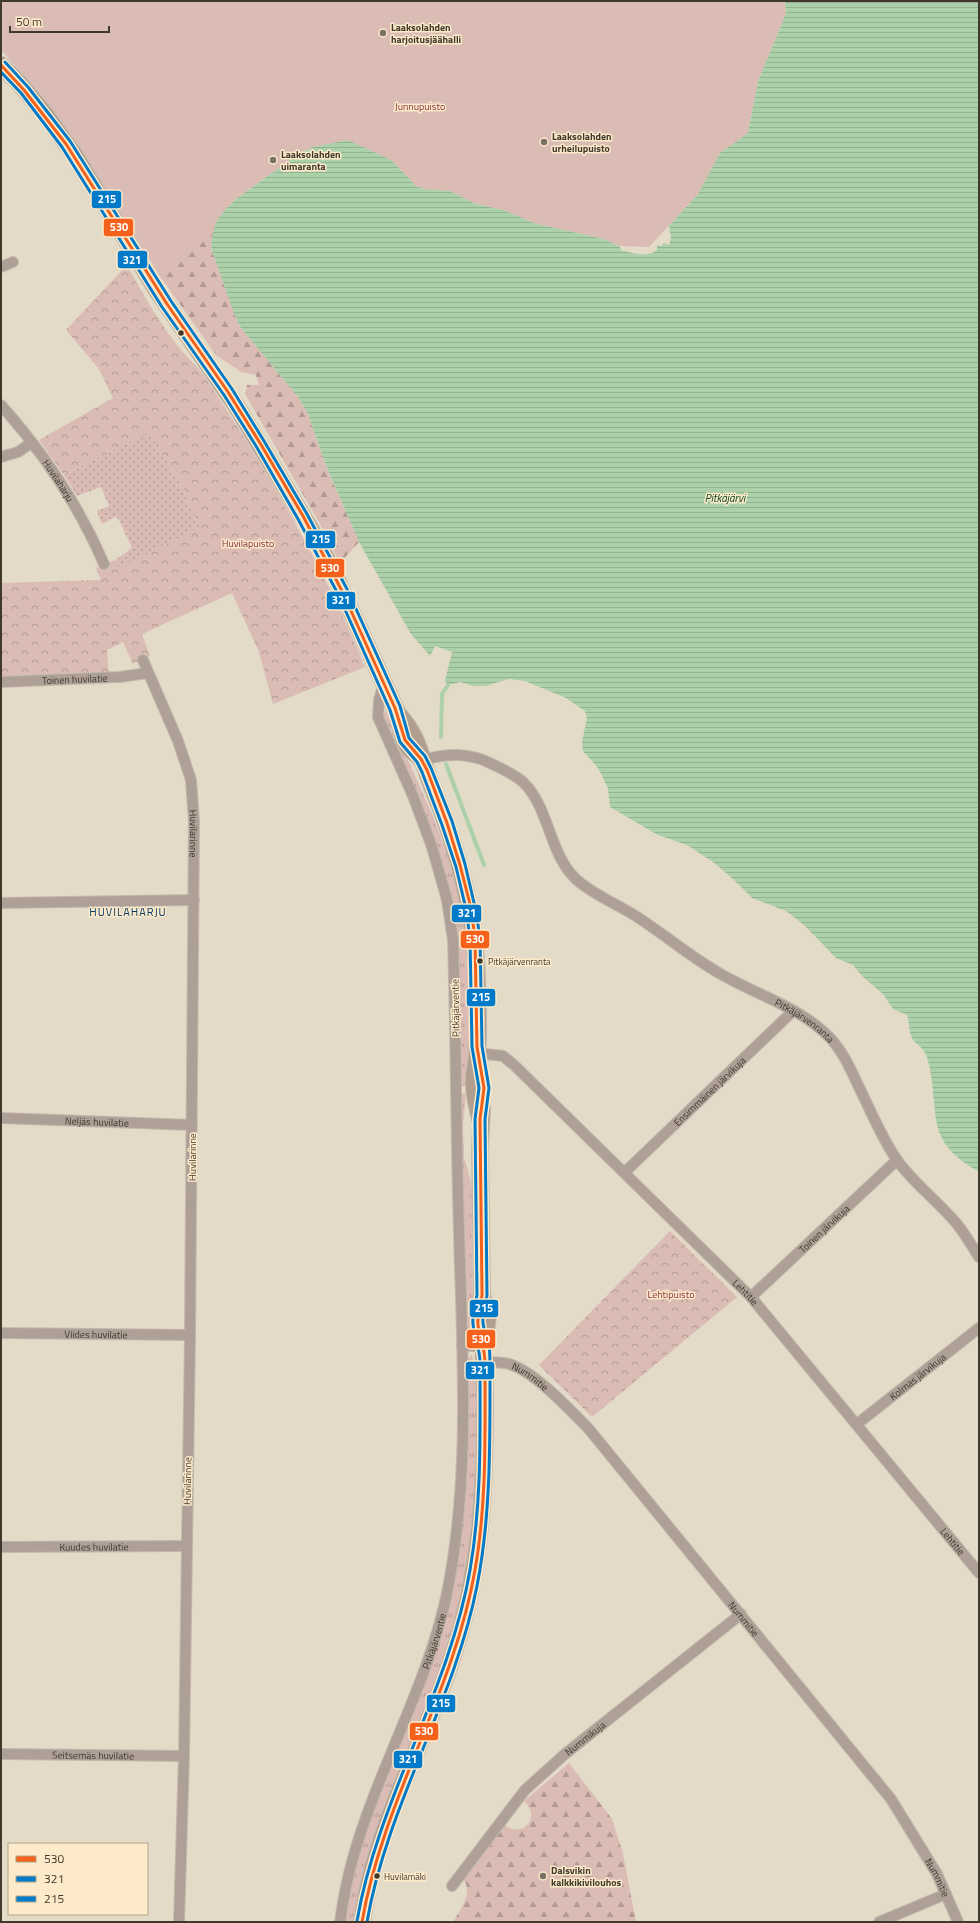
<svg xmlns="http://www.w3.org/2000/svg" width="980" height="1923" viewBox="0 0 980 1923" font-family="'Titillium Web',sans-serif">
	<defs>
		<pattern id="grass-tufts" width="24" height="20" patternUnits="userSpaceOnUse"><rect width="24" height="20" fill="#dabcb5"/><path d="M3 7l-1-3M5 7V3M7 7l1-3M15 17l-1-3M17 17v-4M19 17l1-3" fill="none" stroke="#b29a93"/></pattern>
		<pattern id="forest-firs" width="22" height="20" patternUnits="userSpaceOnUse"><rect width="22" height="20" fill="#dabcb5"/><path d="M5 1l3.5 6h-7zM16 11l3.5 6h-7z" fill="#b29a93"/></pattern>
		<pattern id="park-crowns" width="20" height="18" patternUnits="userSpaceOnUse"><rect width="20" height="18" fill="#dabcb5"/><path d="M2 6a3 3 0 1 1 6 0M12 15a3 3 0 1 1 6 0" fill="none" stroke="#b29a93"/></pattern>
		<pattern id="garden-dots" width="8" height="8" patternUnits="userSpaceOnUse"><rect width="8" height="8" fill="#dabcb5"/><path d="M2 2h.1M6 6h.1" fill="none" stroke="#b29a93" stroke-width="1.8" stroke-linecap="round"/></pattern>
		<pattern id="water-rules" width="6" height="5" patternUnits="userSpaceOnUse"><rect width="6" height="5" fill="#abd0aa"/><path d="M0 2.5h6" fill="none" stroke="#94b392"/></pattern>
	</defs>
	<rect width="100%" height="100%" fill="#e4dac8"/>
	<g fill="url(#grass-tufts)">
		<path d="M 386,711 L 398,738 L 394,741 L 383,722 L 383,714 Z"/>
		<path d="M 402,747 C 427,803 455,859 464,921 C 472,973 470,1033 469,1085 L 459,1086 L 455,933 L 396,750 Z"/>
		<path d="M 466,1093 L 463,1125 L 464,1158 L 467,1166 L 472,1188 L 473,1331 L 471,1334 L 466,1328 L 459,1094 Z"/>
		<path d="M 472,1355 C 478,1382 476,1410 476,1437 C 475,1490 473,1544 463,1596 C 455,1634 440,1672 426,1708 C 399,1776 361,1848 354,1922 L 345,1922 C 358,1820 412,1730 442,1633 C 470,1543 466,1453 467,1360 Z"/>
	</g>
	<g fill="url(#forest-firs)">
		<path d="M 110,184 L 213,233 L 211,248 L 235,316 L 241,328 L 298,397 L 307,412 L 327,469 L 359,542 L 340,563 L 320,524 L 245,394 L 247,385 L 259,385 L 256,375 L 241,372 L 216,355 L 162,279 Z"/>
		<path d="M 569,1763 L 612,1819 L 623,1854 L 636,1922 L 453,1922 C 460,1910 474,1892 463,1879 L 504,1825 C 525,1839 541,1816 524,1801 Z"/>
	</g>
	<g fill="url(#park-crowns)">
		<path d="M 127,265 C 142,293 158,320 177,345 C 185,356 197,365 205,377 C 266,469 323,564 365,667 L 273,704 L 259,652 L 232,593 L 142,634 L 150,656 L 133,664 L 123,642 L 107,650 L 109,677 L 1,682 L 1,583 L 101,580 L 96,568 L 115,560 L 119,568 L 200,527 L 179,482 L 149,433 L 64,475 L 39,440 L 113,398 L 99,369 L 66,330 Z"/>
		<path d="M 670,1231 L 737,1297 L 592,1417 L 539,1365 Z"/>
	</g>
	<path fill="url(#garden-dots)" d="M 149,433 L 179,482 L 200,527 L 119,568 L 115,560 L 132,548 L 118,518 L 115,517 L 102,524 L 97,511 L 109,506 L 101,487 L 77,496 L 64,475 Z"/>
	<path fill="#dabcb5" d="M 1,1 L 785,1 L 786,14 L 758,81 L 748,133 L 720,153 L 698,194 L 649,247 L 619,246 L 604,239 L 537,224 L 503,210 L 476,204 L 450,191 L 424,189 L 416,186 L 408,179 L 328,145 L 313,147 L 297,155 L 236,199 L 224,211 L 213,233 L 162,279 C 112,201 65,118 1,50 Z"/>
	<path fill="url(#water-rules)" d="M 785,1 L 979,1 L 979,1172 C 926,1141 939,1120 930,1069 C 929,1064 927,1056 924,1051 C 921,1046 914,1043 912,1038 C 908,1030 910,1022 907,1015 L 893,1009 L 883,994 L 863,977 L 853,965 L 836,958 L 804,925 L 786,911 L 752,898 L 731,877 L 713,862 L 687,845 L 658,835 L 610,807 L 608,788 L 598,768 L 583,751 L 582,742 L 587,718 L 585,711 L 566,698 L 525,681 L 509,679 L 485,686 L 473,686 L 460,682 L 448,685 L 445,681 L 452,652 L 435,646 L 430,656 L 411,634 L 359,542 L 327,468 L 307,412 L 298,397 L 241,328 L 235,316 L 211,248 L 213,233 L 216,222 L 224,211 L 236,199 L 297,155 L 313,147 L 348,140 L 391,160 L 416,186 L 424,189 L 450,191 L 476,204 L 503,210 L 537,224 L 604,239 L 619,246 L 622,251 C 634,252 645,259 657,250 L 657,245 L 662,246 L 663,243 L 669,245 L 671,238 L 669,226 L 698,194 L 720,153 L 748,133 L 758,81 L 786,14 Z"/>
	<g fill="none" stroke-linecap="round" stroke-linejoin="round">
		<g stroke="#abd0aa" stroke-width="4">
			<path d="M 441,737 L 442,694 L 448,685"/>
			<path d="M 446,764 L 484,865"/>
		</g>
		<defs>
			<g id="minor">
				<path d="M 1,267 L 13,262"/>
				<path id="s1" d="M 1,405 C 43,452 79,506 104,564"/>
				<path d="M 1,457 L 18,452 L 31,443"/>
				<path id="s2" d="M 143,660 L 178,741 L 191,780 L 194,821 L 190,1335 L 184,1756 L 179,1922"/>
				<path id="s3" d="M 1,682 L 119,677 L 148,673"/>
				<path id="s4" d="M 422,760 C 448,753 470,752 494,765 C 504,770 516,775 524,783 C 550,809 549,855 577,880 C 594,895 615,903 634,915 C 663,933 689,956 719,973 C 756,995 801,1007 831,1039 C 843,1052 850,1068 857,1083 C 870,1109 881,1137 897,1160 C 914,1184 938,1201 957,1224 C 965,1234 972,1246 979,1257"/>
				<path d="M 1,903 L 194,900"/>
				<path id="s5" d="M 477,1053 L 503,1056 L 514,1065 L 751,1297 L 979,1573"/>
				<path id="s6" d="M 1,1118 L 192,1125"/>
				<path id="s7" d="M 625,1172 L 793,1011"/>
				<path id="s8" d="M 751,1297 L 897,1160"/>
				<path id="s9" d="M 1,1333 L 190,1335"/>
				<path d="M 462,1346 L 484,1346"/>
				<path id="s10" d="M 485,1362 C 492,1362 502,1362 509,1364 C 534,1371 569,1409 588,1428 L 891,1799 L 937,1874 L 958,1922"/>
				<path id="s11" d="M 857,1424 L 979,1328"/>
				<path id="s12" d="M 1,1547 L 186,1546"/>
				<path id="s13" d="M 1,1754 L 184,1756"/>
				<path id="s14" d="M 452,1886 L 525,1790 L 565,1754 L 741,1614"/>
				<path id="s15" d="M 340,1922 C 343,1900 347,1879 353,1858 C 378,1768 428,1685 447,1593 C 471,1474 462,1352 459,1231 C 456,1134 456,1037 453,940 L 447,900 L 432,847 L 413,796 L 378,717 L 379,700 L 384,683"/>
				<path d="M 879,1922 L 946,1894"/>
			</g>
			<g id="primary">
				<path d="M 1,65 L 20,84 L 45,114 L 75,156 L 158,292 L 237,407 L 311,530 L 333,571 L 397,712 L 404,740 L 409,748 L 422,760"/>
				<path d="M 400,716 C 419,737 421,758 431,784 C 458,848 476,913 477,983 C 478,1006 479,1030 477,1053 C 477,1062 474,1071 474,1080 C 473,1093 477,1106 480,1119"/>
				<path d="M 479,1306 L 482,1296 L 480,1149 L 482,1108"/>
				<path d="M 362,1922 C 374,1827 426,1742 454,1652 C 482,1565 485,1488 485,1398 C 485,1381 483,1363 484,1346 C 486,1321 492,1321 482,1296"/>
			</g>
		</defs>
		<use href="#minor" stroke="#c1b9ab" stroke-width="12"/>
		<use href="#primary" stroke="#c1b9ab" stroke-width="18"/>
		<use href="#minor" stroke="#afa097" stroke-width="10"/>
		<use href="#primary" stroke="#b09e91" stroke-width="16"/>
		<defs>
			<path id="bus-1" d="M 1,65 L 24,90 L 66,144 L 167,304 L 228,392 L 260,443 L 303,516 L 342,591 L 395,708 L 405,740 L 421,759 L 427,770 L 447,823 L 460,865 L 471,908 L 475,938 L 477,1047 L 484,1088 L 480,1119 L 482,1296 C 480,1305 477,1315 478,1325 C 480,1338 485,1349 485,1363 C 485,1432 487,1502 475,1570 C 454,1693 383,1799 362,1922"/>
			<path id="bus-2" d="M 1,72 L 21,93 L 62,147 L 162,307 L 224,395 L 256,446 L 298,519 L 338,594 L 390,710 L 400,742 L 417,762 L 422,772 L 442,825 L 456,867 L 466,909 L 470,938 L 472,1047 L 479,1088 L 475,1119 L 477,1295 C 475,1305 472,1314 473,1324 C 474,1337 480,1349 480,1362 C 480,1431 482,1501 470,1570 C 449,1692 378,1799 357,1921"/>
			<path id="bus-3" d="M 5,62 L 28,87 L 70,141 L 171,301 L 232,389 L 264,441 L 307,514 L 347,589 L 400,706 L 409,738 L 425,756 L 431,768 L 452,821 L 465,864 L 475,907 L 480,937 L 482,1046 L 489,1088 L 485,1119 L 487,1296 C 485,1304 482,1313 483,1322 C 483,1329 487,1336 489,1343 C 490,1352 490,1361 490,1369 C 490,1442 491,1515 477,1586 C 454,1703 387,1805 367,1922"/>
		</defs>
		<use href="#bus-1" stroke="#fceaca" stroke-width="6"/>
		<use href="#bus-2" stroke="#fceaca" stroke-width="6"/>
		<use href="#bus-3" stroke="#fceaca" stroke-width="6"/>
		<use href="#bus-1" stroke="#f5611a" stroke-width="3"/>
		<use href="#bus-2" stroke="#007ac9" stroke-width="3"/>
		<use href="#bus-3" stroke="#007ac9" stroke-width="3"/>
	</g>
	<g fill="#797162" stroke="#fceaca" stroke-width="1.5">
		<circle cx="383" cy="33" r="4"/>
		<circle cx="544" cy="142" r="4"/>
		<circle cx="273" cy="160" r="4"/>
		<circle cx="543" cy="1876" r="4"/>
	</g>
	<g fill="#3f382b" stroke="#fceaca" stroke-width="1.5">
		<circle cx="181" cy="333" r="3.5"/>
		<circle cx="480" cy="961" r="3.5"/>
		<circle cx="377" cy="1876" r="3.5"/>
	</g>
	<g text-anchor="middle" stroke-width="3" stroke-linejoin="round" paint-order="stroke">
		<g font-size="9" fill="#3f382b" stroke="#fceaca" text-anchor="start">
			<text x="488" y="965">Pitkäjärvenranta</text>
			<text x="384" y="1880">Huvilamäki</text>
		</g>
		<g font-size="10" font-weight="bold" fill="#3f382b" stroke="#fceaca" text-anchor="start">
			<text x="391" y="31">Laaksolahden<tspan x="391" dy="12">harjoitusjäähalli</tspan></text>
			<text x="552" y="140">Laaksolahden<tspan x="552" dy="12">urheilupuisto</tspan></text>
			<text x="281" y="158">Laaksolahden<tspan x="281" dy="12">uimaranta</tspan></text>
			<text x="551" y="1874">Dalsvikin<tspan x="551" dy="12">kalkkikivilouhos</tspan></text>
		</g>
		<g font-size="10" fill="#86313f" stroke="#fceaca">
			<text x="420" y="110">Junnupuisto</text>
			<text x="248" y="547">Huvilapuisto</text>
			<text x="671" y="1298">Lehtipuisto</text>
		</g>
		<g font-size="10" fill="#3f382b" stroke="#fceaca">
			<text dy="4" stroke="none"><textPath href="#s1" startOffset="95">Huvilaharju</textPath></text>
			<text dy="4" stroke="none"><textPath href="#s3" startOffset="74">Toinen huvilatie</textPath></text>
			<text dy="4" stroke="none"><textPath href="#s2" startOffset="183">Huvilarinne</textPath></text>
			<text transform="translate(455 1008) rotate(-91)" y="4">Pitkäjärventie</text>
			<text dy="4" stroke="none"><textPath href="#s4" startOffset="489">Pitkäjärvenranta</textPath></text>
			<text dy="4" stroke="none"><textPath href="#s7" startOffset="117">Ensimmäinen järvikuja</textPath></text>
			<text dy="4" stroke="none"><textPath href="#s6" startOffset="96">Neljäs huvilatie</textPath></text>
			<text transform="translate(192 1157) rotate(-90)" y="4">Huvilarinne</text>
			<text dy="4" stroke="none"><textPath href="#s8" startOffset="100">Toinen järvikuja</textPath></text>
			<text dy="4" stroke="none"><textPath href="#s5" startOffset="365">Lehtitie</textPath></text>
			<text dy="4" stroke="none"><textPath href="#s9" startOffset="95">Viides huvilatie</textPath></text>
			<text dy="4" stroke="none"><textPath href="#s11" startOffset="77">Kolmas järvikuja</textPath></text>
			<text dy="4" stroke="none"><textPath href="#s10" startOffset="49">Nummitie</textPath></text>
			<text transform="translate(187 1481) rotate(-89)" y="4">Huvilarinne</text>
			<text dy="4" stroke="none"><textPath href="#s5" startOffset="689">Lehtitie</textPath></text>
			<text dy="4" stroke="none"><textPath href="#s12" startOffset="93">Kuudes huvilatie</textPath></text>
			<text dy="4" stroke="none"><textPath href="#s10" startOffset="373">Nummitie</textPath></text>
			<text dy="4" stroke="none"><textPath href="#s15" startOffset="297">Pitkäjärventie</textPath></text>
			<text dy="4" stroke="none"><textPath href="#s14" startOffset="200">Nummikuja</textPath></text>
			<text dy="4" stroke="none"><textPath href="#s13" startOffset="92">Seitsemäs huvilatie</textPath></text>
			<text dy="4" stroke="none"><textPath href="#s10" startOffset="697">Nummitie</textPath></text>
		</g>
		<g font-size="11" font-style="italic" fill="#00441b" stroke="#fceaca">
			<text x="725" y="502">Pitkäjärvi</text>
		</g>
		<g font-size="11" letter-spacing="1" fill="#04396a" stroke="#fceaca">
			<text x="128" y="916">HUVILAHARJU</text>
		</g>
	</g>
	<g stroke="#fceaca" stroke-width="1.5">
		<rect x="91" y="190" width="31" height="19" rx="4" fill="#007ac9"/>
		<rect x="103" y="218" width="31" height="19" rx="4" fill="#f5611a"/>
		<rect x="117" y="250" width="31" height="19" rx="4" fill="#007ac9"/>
		<rect x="305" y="530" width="31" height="19" rx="4" fill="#007ac9"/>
		<rect x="315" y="558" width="30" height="20" rx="4" fill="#f5611a"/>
		<rect x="326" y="591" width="30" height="19" rx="4" fill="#007ac9"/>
		<rect x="451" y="904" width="31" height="19" rx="4" fill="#007ac9"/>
		<rect x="460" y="930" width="30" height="19" rx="4" fill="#f5611a"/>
		<rect x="466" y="988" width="30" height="19" rx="4" fill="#007ac9"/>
		<rect x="469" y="1299" width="30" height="19" rx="4" fill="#007ac9"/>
		<rect x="466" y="1329" width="30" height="20" rx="4" fill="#f5611a"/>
		<rect x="465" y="1361" width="30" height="19" rx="4" fill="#007ac9"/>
		<rect x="426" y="1694" width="30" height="19" rx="4" fill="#007ac9"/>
		<rect x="409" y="1722" width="30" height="19" rx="4" fill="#f5611a"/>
		<rect x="393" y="1750" width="30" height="19" rx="4" fill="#007ac9"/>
	</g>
	<g font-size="11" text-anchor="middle" font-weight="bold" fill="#fff">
		<text x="107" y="203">215</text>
		<text x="119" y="231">530</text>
		<text x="132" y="264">321</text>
		<text x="321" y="543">215</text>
		<text x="330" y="572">530</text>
		<text x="341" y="604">321</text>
		<text x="467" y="917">321</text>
		<text x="475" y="943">530</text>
		<text x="481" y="1001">215</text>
		<text x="484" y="1312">215</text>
		<text x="481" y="1343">530</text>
		<text x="480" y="1374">321</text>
		<text x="441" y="1707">215</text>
		<text x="424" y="1735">530</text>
		<text x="408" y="1763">321</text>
	</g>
	<rect width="980" height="1923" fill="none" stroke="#3f382b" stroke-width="4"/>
	<rect x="8" y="1843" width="140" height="72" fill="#fceaca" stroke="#b0a38a"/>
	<rect x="16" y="1856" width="20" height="6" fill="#f5611a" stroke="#b0a38a"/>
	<text x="44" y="1863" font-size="12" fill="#3f382b">530</text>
	<rect x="16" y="1876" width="20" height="6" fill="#007ac9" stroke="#b0a38a"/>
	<text x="44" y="1883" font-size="12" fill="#3f382b">321</text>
	<rect x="16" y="1896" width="20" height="6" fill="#007ac9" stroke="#b0a38a"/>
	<text x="44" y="1903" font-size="12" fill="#3f382b">215</text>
	<path d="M10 26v6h99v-6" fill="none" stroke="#3f382b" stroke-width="2"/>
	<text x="16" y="26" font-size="12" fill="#3f382b" stroke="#fceaca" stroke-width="3" paint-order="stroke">50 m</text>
</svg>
